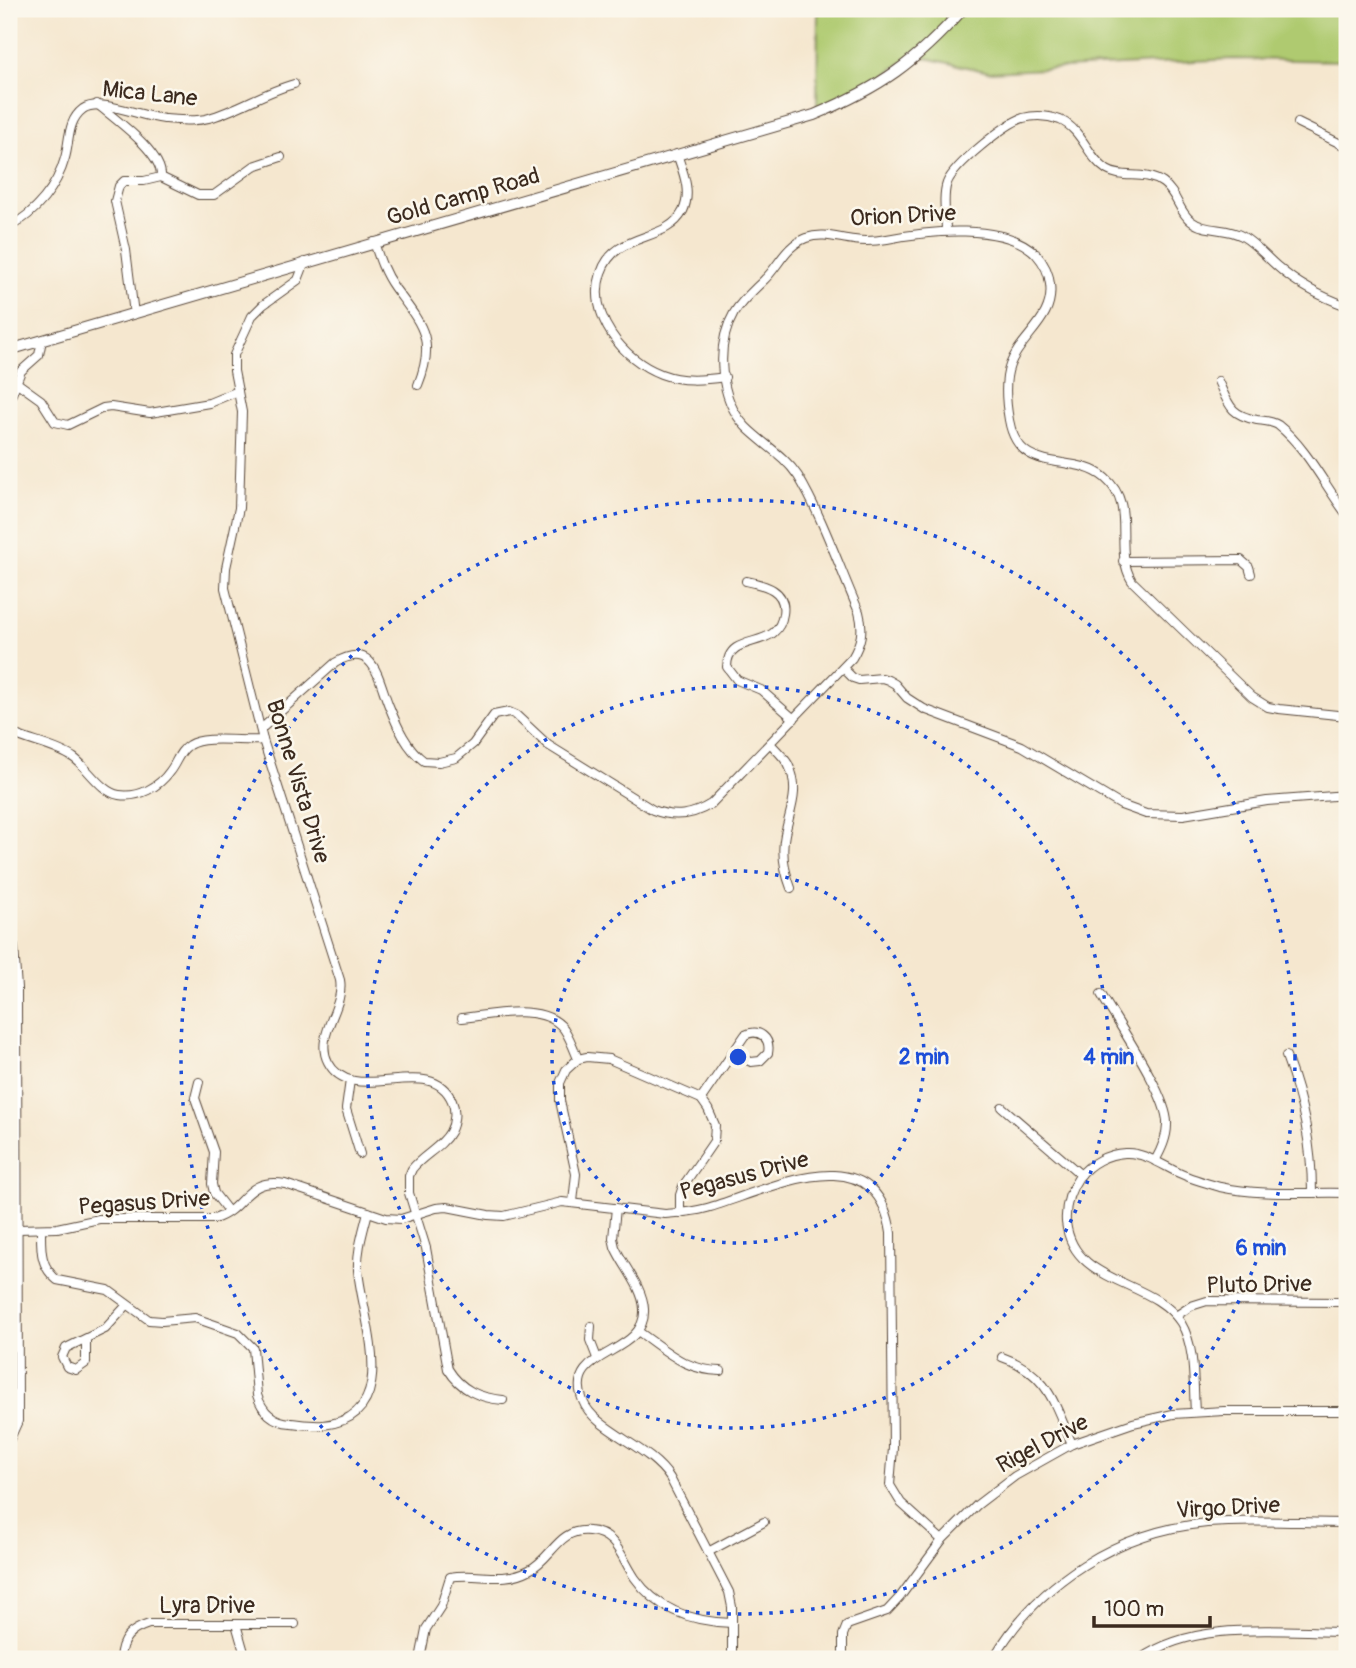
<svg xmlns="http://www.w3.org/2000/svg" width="1356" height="1668" viewBox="0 0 1356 1668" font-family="Pangolin,sans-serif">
	<rect width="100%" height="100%" fill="#fbf7ec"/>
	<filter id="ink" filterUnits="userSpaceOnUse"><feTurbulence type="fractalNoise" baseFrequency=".0143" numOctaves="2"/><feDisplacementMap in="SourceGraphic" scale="14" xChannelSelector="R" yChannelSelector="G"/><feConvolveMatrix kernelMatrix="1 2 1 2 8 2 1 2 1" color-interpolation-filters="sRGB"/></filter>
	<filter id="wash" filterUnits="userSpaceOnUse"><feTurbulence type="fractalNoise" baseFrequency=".00686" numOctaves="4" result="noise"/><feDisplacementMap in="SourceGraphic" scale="28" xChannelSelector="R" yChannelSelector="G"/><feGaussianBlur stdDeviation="1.57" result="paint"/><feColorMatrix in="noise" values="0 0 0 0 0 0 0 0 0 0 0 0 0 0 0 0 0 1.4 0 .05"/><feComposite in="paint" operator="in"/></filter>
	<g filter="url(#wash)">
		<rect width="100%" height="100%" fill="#f5e7cf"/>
		<path fill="#afca70" stroke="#757a47" stroke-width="2" d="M 818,9 L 1347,9 L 1347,61 L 1233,59 L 989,72 L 922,57 L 916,52 C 886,76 853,95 817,109 Z"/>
	</g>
	<g filter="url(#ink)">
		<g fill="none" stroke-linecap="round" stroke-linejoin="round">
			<defs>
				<g id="minor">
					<path d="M 97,104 C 115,119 163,153 161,177"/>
					<path d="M 1298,123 L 1347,147"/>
					<path d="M 677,154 C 683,172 692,192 683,211 C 666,244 615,230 601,273 C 587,315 623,360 661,374 C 682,382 703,380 725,377"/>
					<path d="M 161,177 L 198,195 L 214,195 L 254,166 L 281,157"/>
					<path d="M 9,227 C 36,213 57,187 65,158 C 70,141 67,121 83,109 C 101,97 144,118 166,119 C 180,120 195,122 209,118 C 238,110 264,92 294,84"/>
					<path d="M 946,231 C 946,216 942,197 947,183 C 954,165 1005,124 1023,118 C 1035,115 1049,116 1060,120 C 1083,130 1087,157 1107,170 C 1123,180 1144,170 1163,183 C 1177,193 1178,211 1191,221 C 1205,232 1226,227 1242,236 C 1256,244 1266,257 1278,267 C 1298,285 1322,297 1347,306"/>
					<path d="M 374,242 C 379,258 384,273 394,287 C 421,324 437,338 418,385"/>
					<path d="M 305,262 L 298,280 L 263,305 L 252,316 L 234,355 L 234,371 L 242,412 L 239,508 L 226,568 L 225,588 L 263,740 L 340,980 C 345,1008 314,1035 328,1062 C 352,1109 431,1051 452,1101 C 456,1110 455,1123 450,1132 C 442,1147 423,1155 412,1169 L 409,1176 L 409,1193 L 426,1248 L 448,1369 C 461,1390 479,1398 503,1400"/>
					<path d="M 134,314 L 126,250 L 115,201 L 119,186 L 124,181 L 144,181 L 161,177"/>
					<path d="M 1218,381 C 1229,405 1230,415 1257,420 C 1264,421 1272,421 1278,425 C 1307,448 1325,486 1347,515"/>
					<path d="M 16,382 L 41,400 L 55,422 L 68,425 L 103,408 L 111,407 L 150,413 L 209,403 L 238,391"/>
					<path d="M 12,394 L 21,371 L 39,355 L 42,340"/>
					<path d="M 1123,561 L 1241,560 L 1249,567 L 1251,574"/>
					<path d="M 746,581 C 765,585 787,590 783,614 C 782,622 779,628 773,633 C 762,641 747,641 736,648 C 730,652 727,660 727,667 L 737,680 L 761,690 L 794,719"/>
					<path d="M 843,668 L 853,678 L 859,680 L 882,678 L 888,680 L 895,684 L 907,698 L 924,709 L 1022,746 L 1121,805 L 1146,814 L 1183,815 L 1267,801 L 1347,795"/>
					<path d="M 261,729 L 335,663 C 375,639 378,680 389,706 C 397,726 407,749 424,761 L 439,762 L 456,758 L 473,744 L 494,715 L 509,712 L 516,715 L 548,745 L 653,810 C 674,818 692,816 711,804 L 852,658 C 861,643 864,630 859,612 C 840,569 822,516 798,476 C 784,455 763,444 746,427 C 719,399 715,346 734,313 C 742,300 753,291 764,280 C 779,266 785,246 806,238 C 823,232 837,238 854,240 C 866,242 876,241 887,239 C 927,231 1005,222 1036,254 C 1044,263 1049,272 1050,284 C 1055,320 1021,335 1010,365 C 1004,381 1006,403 1009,420 C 1019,478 1074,451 1105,478 C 1138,506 1112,548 1132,581 L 1252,697 L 1268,707 L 1279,709 L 1347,716"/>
					<path d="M 9,732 C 29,742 55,745 74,758 C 88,768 101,792 119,795 C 139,798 159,787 170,771 C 177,762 179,751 189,745 C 204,735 243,742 263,740"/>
					<path d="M 770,743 C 776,750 783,756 788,764 C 801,789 790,810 785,834 C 781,853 784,870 791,888"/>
					<path d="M 9,929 L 14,947 L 17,988 L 18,1421 L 9,1441"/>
					<path d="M 1101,994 C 1117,1022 1169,1097 1167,1125 C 1167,1138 1161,1150 1155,1161"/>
					<path d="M 462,1018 C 491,1015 544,1002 564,1029 C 570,1038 574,1049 578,1059"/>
					<path d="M 1286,1056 C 1303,1101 1312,1144 1312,1192"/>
					<path d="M 350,1080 L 346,1109 L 360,1154"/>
					<path d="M 199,1082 L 195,1098 L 214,1152 L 212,1184 L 214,1193 L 228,1211"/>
					<path d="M 701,1099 L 745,1035 C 759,1028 771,1038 768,1053 L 760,1061 L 751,1062 L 732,1053"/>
					<path d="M 1002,1107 L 1081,1175"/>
					<path d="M 573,1202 L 576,1174 L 560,1101 L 560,1083 L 566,1070 L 578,1059 L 587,1057 L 609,1059 L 701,1099 L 708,1109 L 715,1125 L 714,1141 L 683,1186 L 680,1195 L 680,1213"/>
					<path d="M 616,1208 L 613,1238 L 615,1247 C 623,1266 643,1287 644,1309 C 647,1357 562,1349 583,1401 C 594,1430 650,1446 670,1478 L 729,1592 L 732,1607 L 732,1659"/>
					<path d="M 18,1229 L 57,1228 L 99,1219 L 214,1219 C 245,1210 244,1177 285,1184 L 386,1218 L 401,1219 L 436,1208 L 447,1207 L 488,1215 L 504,1216 L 562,1202 L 665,1214 C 679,1213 693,1212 707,1208 C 767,1191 876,1131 891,1233 L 893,1448 L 890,1485 L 901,1503 L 942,1540"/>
					<path d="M 41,1230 C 41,1250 40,1266 57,1280 L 108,1290 L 149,1320 L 162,1321 L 195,1318 L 238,1333 L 253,1348 L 257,1395 C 262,1411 273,1422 291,1423 C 301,1424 313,1426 323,1425 C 404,1417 362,1319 358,1270 C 357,1250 363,1232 368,1212"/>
					<path d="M 1176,1316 L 1191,1306 L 1207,1301 L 1347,1302"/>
					<path d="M 591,1326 L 590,1340 L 597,1358"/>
					<path d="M 639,1332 C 668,1352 684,1370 721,1371"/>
					<path d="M 86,1339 L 86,1363 L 76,1370 L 67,1367 L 62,1357 L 66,1348 L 105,1329 L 127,1305"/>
					<path d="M 1002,1357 C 1048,1373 1054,1403 1072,1444"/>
					<path d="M 1195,1412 C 1193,1385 1196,1348 1181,1323 C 1153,1278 1073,1286 1066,1222 C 1065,1206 1070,1190 1079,1177 C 1090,1163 1107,1154 1125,1153 C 1144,1152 1162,1165 1179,1173 C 1192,1179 1206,1183 1220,1187 C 1261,1196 1305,1192 1347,1193"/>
					<path d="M 708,1552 L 764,1522"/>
					<path d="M 236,1624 L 246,1659"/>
					<path d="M 120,1659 C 121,1639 130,1630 149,1624 L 295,1624"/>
					<path d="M 420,1659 L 426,1629 L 441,1606 L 450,1577 C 477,1572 503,1584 529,1570 C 552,1559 558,1528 589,1531 C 617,1533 621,1558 635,1578 C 658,1611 694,1622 732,1623"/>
					<path d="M 843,1659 L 843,1635 L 847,1625 L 887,1611 L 900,1597 L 942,1540 L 977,1505 L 1015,1476 L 1072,1444 L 1133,1423 L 1173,1414 L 1224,1411 L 1347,1411"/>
					<path d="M 993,1659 C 1038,1582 1118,1531 1207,1523 C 1253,1519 1301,1523 1347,1523"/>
					<path d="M 1140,1659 C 1197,1619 1281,1632 1347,1632"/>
				</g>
				<path id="tertiary" d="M 9,350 L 814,115 C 881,87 915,63 963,9"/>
			</defs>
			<use href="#minor" stroke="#574639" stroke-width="10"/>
			<use href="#tertiary" stroke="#574639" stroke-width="12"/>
			<use href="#minor" stroke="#fff" stroke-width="8"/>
			<use href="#tertiary" stroke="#fff" stroke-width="10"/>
		</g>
	</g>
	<g fill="none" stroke="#1d4ed8" stroke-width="3.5" stroke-dasharray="3.5 7">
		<circle cx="738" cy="1057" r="186"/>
		<circle cx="738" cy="1057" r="371"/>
		<circle cx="738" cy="1057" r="557"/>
	</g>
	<g text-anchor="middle" stroke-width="5" stroke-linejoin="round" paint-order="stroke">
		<g font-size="23" fill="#3b2a1e" stroke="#fbf7ec">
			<text transform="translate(150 93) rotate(6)" y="8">Mica Lane</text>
			<text transform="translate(463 196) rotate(-16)" y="8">Gold Camp Road</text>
			<text transform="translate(903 215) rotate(-3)" y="8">Orion Drive</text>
			<text transform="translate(299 781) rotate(73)" y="8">Bonne Vista Drive</text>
			<text transform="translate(744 1175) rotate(-15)" y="8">Pegasus Drive</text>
			<text transform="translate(144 1202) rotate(-4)" y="8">Pegasus Drive</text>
			<text transform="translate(1259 1284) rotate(-1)" y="8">Pluto Drive</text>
			<text transform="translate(1042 1443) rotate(-28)" y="8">Rigel Drive</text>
			<text transform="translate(1228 1507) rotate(-3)" y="8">Virgo Drive</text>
			<text x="207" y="1613">Lyra Drive</text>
		</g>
	</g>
	<circle cx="738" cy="1057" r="10" fill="#1d4ed8" stroke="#fbf7ec" stroke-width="3.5"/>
	<g font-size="21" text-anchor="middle" font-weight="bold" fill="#1d4ed8" stroke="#fbf7ec" stroke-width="5" stroke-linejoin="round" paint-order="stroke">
		<text x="924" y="1064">2 min</text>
		<text x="1109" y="1064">4 min</text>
		<text x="1261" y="1255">6 min</text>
	</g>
	<rect width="1356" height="1668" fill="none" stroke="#fbf7ec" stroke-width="35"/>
	<path d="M1094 1616v10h116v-10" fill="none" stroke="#3b2a1e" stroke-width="3.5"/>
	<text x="1104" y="1616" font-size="21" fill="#3b2a1e" stroke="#fbf7ec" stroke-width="5" paint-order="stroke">100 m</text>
</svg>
